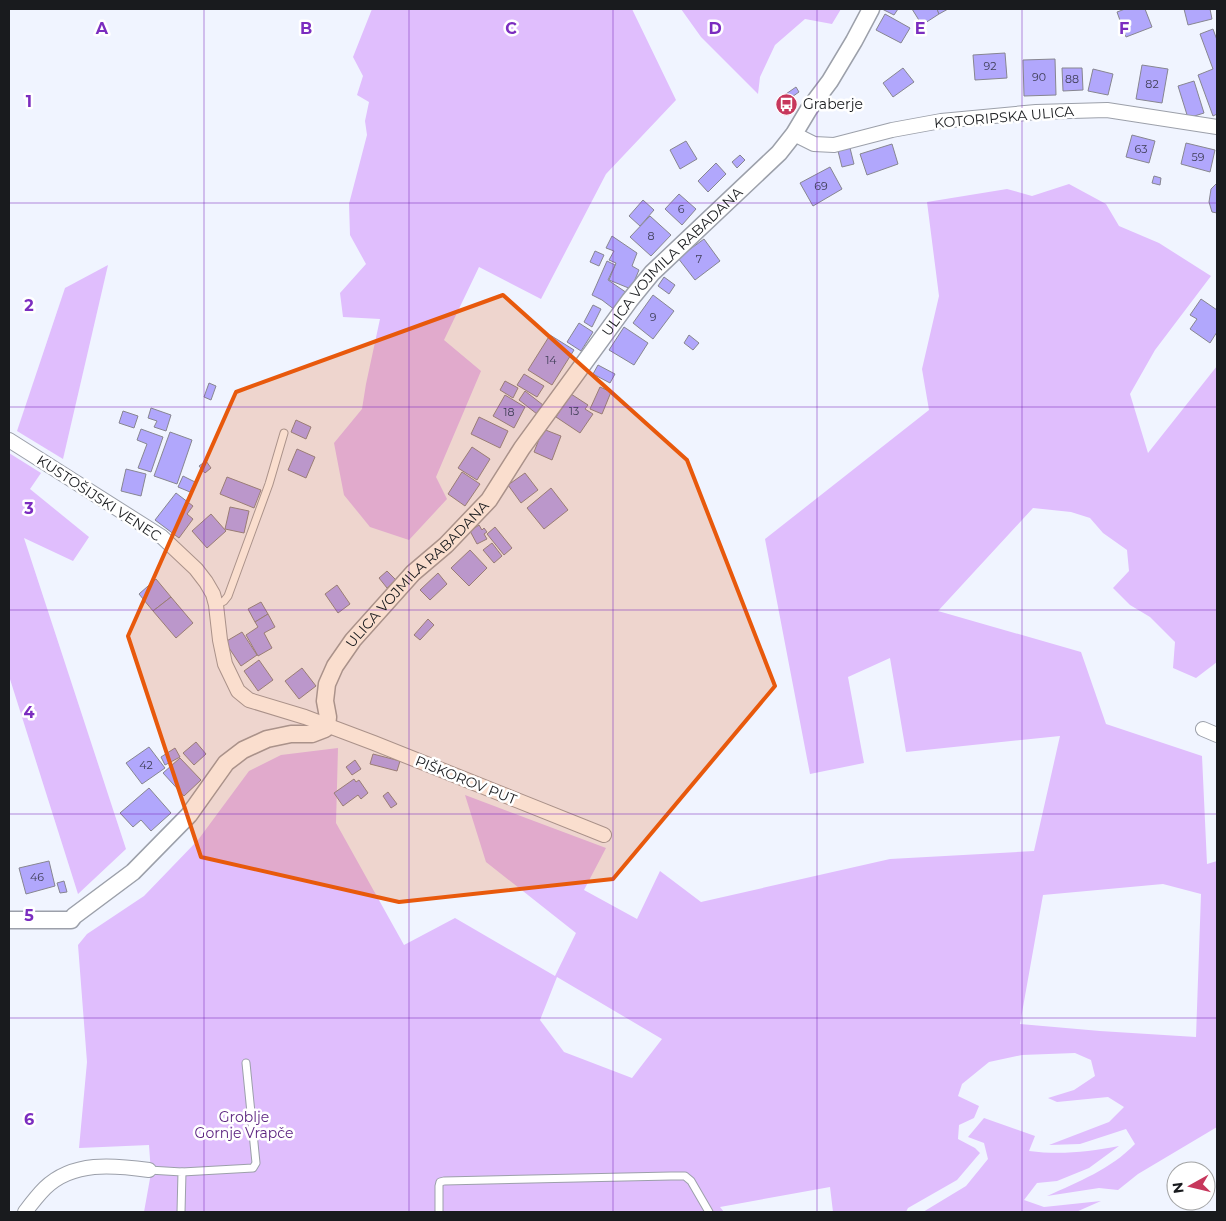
<svg xmlns="http://www.w3.org/2000/svg" width="1226" height="1221" viewBox="0 0 1226 1221" font-family="Montserrat,sans-serif">
	<rect width="100%" height="100%" fill="#f0f4ff"/>
	<g fill="#e0befd" fill-rule="evenodd">
		<path d="M 372,9 L 632,9 L 676,100 L 606,174 L 541,299 L 479,267 L 444,340 L 481,371 L 436,477 L 447,499 L 409,540 L 370,527 L 344,495 L 334,443 L 362,409 L 366,384 L 380,319 L 343,317 L 340,293 L 366,264 L 350,235 L 349,204 L 367,135 L 365,121 L 369,102 L 357,95 L 363,76 L 353,57 Z"/>
		<path d="M 681,9 L 841,9 L 832,24 L 805,19 L 775,45 L 760,77 L 758,94 L 701,37 Z"/>
		<path d="M 1069,184 L 1106,204 L 1119,226 L 1159,243 L 1211,276 L 1155,350 L 1130,394 L 1148,453 L 1217,366 L 1217,662 L 1196,678 L 1173,668 L 1175,642 L 1150,617 L 1130,605 L 1113,588 L 1129,571 L 1127,550 L 1103,533 L 1090,518 L 1071,512 L 1033,508 L 938,611 L 1081,652 L 1106,724 L 1202,756 L 1207,864 L 1217,861 L 1217,1127 L 1138,1174 L 1118,1190 L 1099,1188 L 1047,1196 C 1078,1182 1111,1169 1135,1144 L 1126,1129 L 1080,1144 L 1049,1145 L 1109,1122 L 1124,1107 L 1108,1097 L 1057,1102 L 1048,1098 L 1074,1090 L 1095,1076 L 1091,1060 L 1075,1053 L 1022,1055 L 989,1062 L 962,1084 L 958,1096 L 979,1106 L 974,1118 L 959,1125 L 958,1139 L 975,1148 L 980,1153 L 957,1180 L 908,1208 L 906,1212 L 833,1212 L 830,1187 L 720,1207 L 724,1212 L 144,1212 L 151,1173 L 149,1145 L 79,1148 L 87,1062 L 78,945 L 87,934 L 144,896 L 198,840 L 249,771 L 281,755 L 338,748 L 336,823 L 404,945 L 455,918 L 555,976 L 576,933 L 486,862 L 465,795 L 606,848 L 584,890 L 637,919 L 660,871 L 701,902 L 890,859 L 1034,851 L 1060,736 L 906,752 L 890,658 L 848,677 L 864,763 L 810,774 L 765,539 L 929,410 L 922,369 L 939,296 L 927,202 L 1007,189 L 1032,196 ZM 1163,884 L 1201,894 L 1196,1037 L 1100,1031 L 1020,1024 L 1043,895 ZM 557,977 L 662,1039 L 632,1078 L 564,1052 L 540,1020 Z"/>
		<path d="M 108,265 L 63,459 L 17,431 L 65,288 Z"/>
		<path d="M 9,453 L 41,473 L 30,489 L 89,537 L 73,561 L 24,538 L 126,849 L 78,894 L 9,676 Z"/>
		<path d="M 984,1118 L 1035,1136 L 1029,1151 C 1060,1155 1088,1152 1119,1146 L 1089,1168 L 1057,1181 L 1037,1183 L 1024,1200 L 1044,1207 L 1101,1201 L 1076,1212 L 923,1212 L 966,1186 L 988,1159 L 984,1143 L 968,1137 Z"/>
	</g>
	<g fill="#b1a7fc" stroke="#878690">
		<path d="M 882,9 L 898,9 L 894,15 Z"/>
		<path d="M 912,9 L 937,9 L 939,14 L 922,25 Z"/>
		<path d="M 937,9 L 948,9 L 939,14 Z"/>
		<path d="M 1125,9 L 1145,9 L 1152,27 L 1126,37 L 1117,12 Z"/>
		<path d="M 1184,9 L 1210,9 L 1212,19 L 1188,25 Z"/>
		<path d="M 885,14 L 910,28 L 901,43 L 876,30 Z"/>
		<path d="M 1213,29 L 1217,40 L 1217,114 L 1213,116 L 1198,75 L 1213,69 L 1200,34 Z"/>
		<path d="M 1005,53 L 1007,78 L 975,80 L 973,55 Z"/>
		<path d="M 1055,59 L 1056,95 L 1024,96 L 1023,60 Z"/>
		<path d="M 1142,65 L 1168,69 L 1162,103 L 1136,99 Z"/>
		<path d="M 903,68 L 914,82 L 893,97 L 883,83 Z"/>
		<path d="M 1062,68 L 1082,68 L 1083,90 L 1063,91 Z"/>
		<path d="M 1093,69 L 1113,74 L 1108,95 L 1088,91 Z"/>
		<path d="M 1194,81 L 1204,113 L 1188,118 L 1178,86 Z"/>
		<path d="M 796,87 L 799,92 L 786,101 L 783,96 Z"/>
		<path d="M 1132,135 L 1155,141 L 1149,163 L 1126,157 Z"/>
		<path d="M 686,141 L 697,159 L 680,169 L 670,150 Z"/>
		<path d="M 1186,143 L 1215,150 L 1210,172 L 1181,164 Z"/>
		<path d="M 892,144 L 898,164 L 867,175 L 860,154 Z"/>
		<path d="M 850,148 L 854,164 L 842,167 L 838,151 Z"/>
		<path d="M 740,155 L 745,160 L 737,168 L 732,162 Z"/>
		<path d="M 716,163 L 726,174 L 708,192 L 698,181 Z"/>
		<path d="M 830,167 L 842,189 L 813,206 L 800,183 Z"/>
		<path d="M 1154,176 L 1161,178 L 1160,185 L 1152,183 Z"/>
		<path d="M 1217,183 L 1217,213 L 1212,212 L 1209,202 L 1211,189 Z"/>
		<path d="M 679,194 L 696,209 L 682,225 L 665,209 Z"/>
		<path d="M 643,200 L 654,210 L 640,226 L 629,216 Z"/>
		<path d="M 650,216 L 671,235 L 651,256 L 630,237 Z"/>
		<path d="M 612,236 L 637,253 L 632,266 L 639,270 L 631,289 L 609,280 L 616,263 L 609,260 L 614,251 L 606,248 Z"/>
		<path d="M 704,239 L 720,261 L 695,280 L 678,258 Z"/>
		<path d="M 595,251 L 604,255 L 599,266 L 590,262 Z"/>
		<path d="M 607,261 L 615,265 L 608,280 L 627,293 L 615,310 L 602,300 L 592,295 Z"/>
		<path d="M 664,277 L 675,285 L 669,294 L 658,286 Z"/>
		<path d="M 653,295 L 674,311 L 653,339 L 633,323 Z"/>
		<path d="M 1201,299 L 1217,310 L 1217,332 L 1210,343 L 1190,329 L 1197,319 L 1190,315 Z"/>
		<path d="M 593,305 L 601,309 L 592,327 L 584,322 Z"/>
		<path d="M 579,323 L 593,332 L 581,351 L 567,342 Z"/>
		<path d="M 624,327 L 648,343 L 634,365 L 609,350 Z"/>
		<path d="M 550,335 L 574,350 L 552,385 L 528,370 Z"/>
		<path d="M 689,335 L 699,343 L 693,350 L 684,343 Z"/>
		<path d="M 598,365 L 615,374 L 610,383 L 593,374 Z"/>
		<path d="M 524,374 L 544,386 L 537,397 L 517,385 Z"/>
		<path d="M 505,381 L 518,388 L 513,398 L 500,390 Z"/>
		<path d="M 209,383 L 216,386 L 211,400 L 204,397 Z"/>
		<path d="M 600,387 L 611,392 L 602,414 L 590,409 Z"/>
		<path d="M 525,391 L 543,405 L 537,414 L 519,400 Z"/>
		<path d="M 571,394 L 588,405 L 585,409 L 593,414 L 580,433 L 556,417 Z"/>
		<path d="M 505,395 L 525,407 L 514,428 L 493,416 Z"/>
		<path d="M 151,408 L 171,415 L 166,431 L 154,427 L 157,421 L 148,418 Z"/>
		<path d="M 123,411 L 138,416 L 134,428 L 119,423 Z"/>
		<path d="M 479,417 L 508,431 L 500,448 L 471,434 Z"/>
		<path d="M 296,420 L 311,427 L 306,439 L 291,432 Z"/>
		<path d="M 141,429 L 163,437 L 151,472 L 138,468 L 147,444 L 137,440 Z"/>
		<path d="M 543,429 L 561,436 L 552,460 L 534,452 Z"/>
		<path d="M 170,432 L 192,440 L 177,484 L 154,476 Z"/>
		<path d="M 472,447 L 490,459 L 477,480 L 458,468 Z"/>
		<path d="M 297,449 L 315,457 L 306,478 L 288,470 Z"/>
		<path d="M 206,461 L 211,468 L 205,473 L 199,466 Z"/>
		<path d="M 126,469 L 146,474 L 141,496 L 121,491 Z"/>
		<path d="M 462,472 L 480,484 L 465,506 L 448,494 Z"/>
		<path d="M 525,473 L 538,490 L 521,503 L 508,485 Z"/>
		<path d="M 183,476 L 195,482 L 190,492 L 178,487 Z"/>
		<path d="M 227,477 L 261,490 L 254,508 L 220,494 Z"/>
		<path d="M 551,488 L 568,510 L 544,529 L 527,508 Z"/>
		<path d="M 176,493 L 193,506 L 187,514 L 193,519 L 179,538 L 155,520 Z"/>
		<path d="M 230,507 L 249,511 L 244,533 L 225,529 Z"/>
		<path d="M 211,514 L 226,531 L 207,548 L 192,531 Z"/>
		<path d="M 479,525 L 482,530 L 484,528 L 487,532 L 484,534 L 487,539 L 477,544 L 470,531 Z"/>
		<path d="M 495,527 L 512,548 L 504,555 L 487,534 Z"/>
		<path d="M 492,543 L 502,556 L 494,563 L 483,550 Z"/>
		<path d="M 470,550 L 487,568 L 469,586 L 451,568 Z"/>
		<path d="M 387,571 L 396,580 L 387,588 L 379,578 Z"/>
		<path d="M 438,573 L 447,584 L 430,600 L 420,590 Z"/>
		<path d="M 156,579 L 171,597 L 153,611 L 139,594 Z"/>
		<path d="M 337,585 L 350,604 L 338,613 L 325,594 Z"/>
		<path d="M 171,597 L 193,623 L 176,638 L 153,611 Z"/>
		<path d="M 261,602 L 268,614 L 255,622 L 248,609 Z"/>
		<path d="M 268,614 L 275,627 L 264,633 L 272,648 L 258,656 L 246,635 L 258,627 L 255,622 Z"/>
		<path d="M 428,619 L 434,625 L 420,640 L 414,635 Z"/>
		<path d="M 242,632 L 257,655 L 241,666 L 225,642 Z"/>
		<path d="M 259,660 L 273,680 L 258,691 L 244,671 Z"/>
		<path d="M 302,668 L 316,686 L 299,699 L 285,681 Z"/>
		<path d="M 196,742 L 206,754 L 194,765 L 183,753 Z"/>
		<path d="M 149,747 L 165,768 L 142,784 L 126,763 Z"/>
		<path d="M 175,748 L 180,757 L 165,765 L 161,757 Z"/>
		<path d="M 373,754 L 400,761 L 397,771 L 370,764 Z"/>
		<path d="M 180,758 L 201,780 L 184,796 L 163,773 Z"/>
		<path d="M 355,760 L 361,769 L 352,775 L 346,767 Z"/>
		<path d="M 354,779 L 356,782 L 359,780 L 368,793 L 361,799 L 358,795 L 343,806 L 334,793 Z"/>
		<path d="M 149,788 L 171,813 L 151,831 L 141,820 L 133,827 L 120,813 Z"/>
		<path d="M 388,792 L 397,804 L 391,808 L 383,796 Z"/>
		<path d="M 49,861 L 55,886 L 26,894 L 19,868 Z"/>
		<path d="M 64,881 L 67,892 L 60,893 L 57,883 Z"/>
	</g>
	<g fill="none" stroke-linecap="round" stroke-linejoin="round">
		<defs>
			<g id="service">
				<path d="M 216,605 L 224,601 L 228,596 L 269,484 L 284,433"/>
				<path d="M 149,1170 L 182,1172 L 181,1212"/>
				<path d="M 182,1172 L 253,1168 L 256,1163 L 246,1063"/>
				<path d="M 439,1212 L 439,1186 L 440,1182 L 444,1181 L 671,1176 L 685,1176 L 691,1181 L 709,1212"/>
			</g>
			<g id="minor">
				<path d="M 794,134 L 814,144 L 834,145 L 892,130 L 941,121 L 1036,112 L 1107,110 L 1217,127"/>
				<path d="M 9,440 L 162,537 L 196,569 L 206,582 L 213,594 L 216,605 L 220,640 L 225,664 L 238,691 L 249,700 L 305,717 L 374,743 L 604,835"/>
				<path d="M 1203,729 L 1217,735"/>
				<path d="M 25,1212 C 31,1204 38,1195 45,1188 C 73,1161 113,1165 149,1170"/>
			</g>
			<g id="tertiary">
				<path id="s1" d="M 9,920 L 71,920 L 74,916 L 133,872 L 189,815 L 226,763 L 243,750 L 267,739 L 291,734 L 312,734 L 325,729 L 327,726 L 328,717 L 325,701 L 327,684 L 335,666 L 353,640 L 413,573 L 446,545 L 489,500 L 522,448 L 630,300 L 652,273 L 779,153 L 794,134 L 809,109 L 830,81 L 854,41 L 871,9"/>
			</g>
		</defs>
		<use href="#service" stroke="#9ca0aa" stroke-width="9"/>
		<use href="#minor" stroke="#9ca0aa" stroke-width="16"/>
		<use href="#tertiary" stroke="#9ca0aa" stroke-width="19"/>
		<use href="#service" stroke="#fff" stroke-width="7"/>
		<use href="#minor" stroke="#fff" stroke-width="14"/>
		<use href="#tertiary" stroke="#fff" stroke-width="16"/>
	</g>
	<path fill="#e8590c" fill-opacity="0.2" stroke="#e8590c" stroke-width="4" stroke-linejoin="round" d="M 503,295 L 687,460 L 775,686 L 613,879 L 399,902 L 201,857 L 128,636 L 236,392 Z"/>
	<path fill="none" stroke="#7b2cbf" stroke-width="1" stroke-opacity="0.55" d="M 204,9 L 204,1212M 409,9 L 409,1212M 613,9 L 613,1212M 817,9 L 817,1212M 1022,9 L 1022,1212M 9,203 L 1217,203M 9,407 L 1217,407M 9,610 L 1217,610M 9,814 L 1217,814M 9,1018 L 1217,1018"/>
	<defs>
		<symbol id="bus-disc" viewBox="-11 -11 22 22"><circle r="9.5" fill="#c7375c" stroke="#fff"/><path d="M-5-6H5V4H4V6H2V4H-2V6H-4V4H-5ZM-3.5-4V0h7V-4ZM-3.5 1.2v1.5H-2V1.2ZM2 1.2v1.5H3.5V1.2Z" fill="#fff"/></symbol>
	</defs>
	<g fill-rule="evenodd">
		<use href="#bus-disc" x="774" y="92" width="25" height="25"/>
	</g>
	<g text-anchor="middle" stroke-width="5" stroke-linejoin="round" paint-order="stroke">
		<g font-size="11" fill="#3f3e56">
			<text x="990" y="70">92</text>
			<text x="1039" y="81">90</text>
			<text x="1072" y="83">88</text>
			<text x="1152" y="88">82</text>
			<text x="1141" y="153">63</text>
			<text x="1198" y="161">59</text>
			<text x="821" y="190">69</text>
			<text x="681" y="213">6</text>
			<text x="651" y="240">8</text>
			<text x="699" y="263">7</text>
			<text x="653" y="321">9</text>
			<text x="551" y="364">14</text>
			<text x="574" y="415">13</text>
			<text x="509" y="416">18</text>
			<text x="146" y="769">42</text>
			<text x="37" y="881">46</text>
		</g>
		<g font-size="14" fill="#191b1e" stroke="#fff" text-anchor="start">
			<text x="803" y="109">Graberje</text>
		</g>
		<g font-size="14" fill="#191b1e" stroke="#fff">
			<text transform="translate(1004 117) rotate(-5)" y="5">KOTORIPSKA ULICA</text>
			<text dy="5" stroke="none"><textPath href="#s1" startOffset="986">ULICA VOJMILA RABADANA</textPath></text>
			<text transform="translate(99 498) rotate(33)" y="5">KUSTOŠIJSKI VENEC</text>
			<text dy="5" stroke="none"><textPath href="#s1" startOffset="581">ULICA VOJMILA RABADANA</textPath></text>
			<text transform="translate(466 780) rotate(22)" y="5">PIŠKOROV PUT</text>
		</g>
		<g font-size="14" fill="#5d2581" stroke="#fff">
			<text x="244" y="1122">Groblje<tspan x="244" dy="16">Gornje Vrapče</tspan></text>
		</g>
	</g>
	<g font-size="16" text-anchor="middle" font-weight="bold" fill="#7b2cbf" stroke="#fff" stroke-width="5" stroke-linejoin="round" paint-order="stroke">
		<text x="102" y="34">A</text>
		<text x="306" y="34">B</text>
		<text x="511" y="34">C</text>
		<text x="715" y="34">D</text>
		<text x="920" y="34">E</text>
		<text x="1124" y="34">F</text>
		<text x="29" y="107">1</text>
		<text x="29" y="311">2</text>
		<text x="29" y="514">3</text>
		<text x="29" y="718">4</text>
		<text x="29" y="921">5</text>
		<text x="29" y="1125">6</text>
	</g>
	<rect width="1226" height="1221" fill="none" stroke="#191b1e" stroke-width="20"/>
	<g transform="translate(1191 1186) rotate(262)"><circle r="24" fill="#ffffff" stroke="#a3a4a5"/>
	<path d="M0-4L9 19L0 12L-9 19Z" fill="#c7375c"/>
	<text y="-8" font-size="14" font-weight="bold" text-anchor="middle" fill="#191b1e">N</text>
	</g>
</svg>
